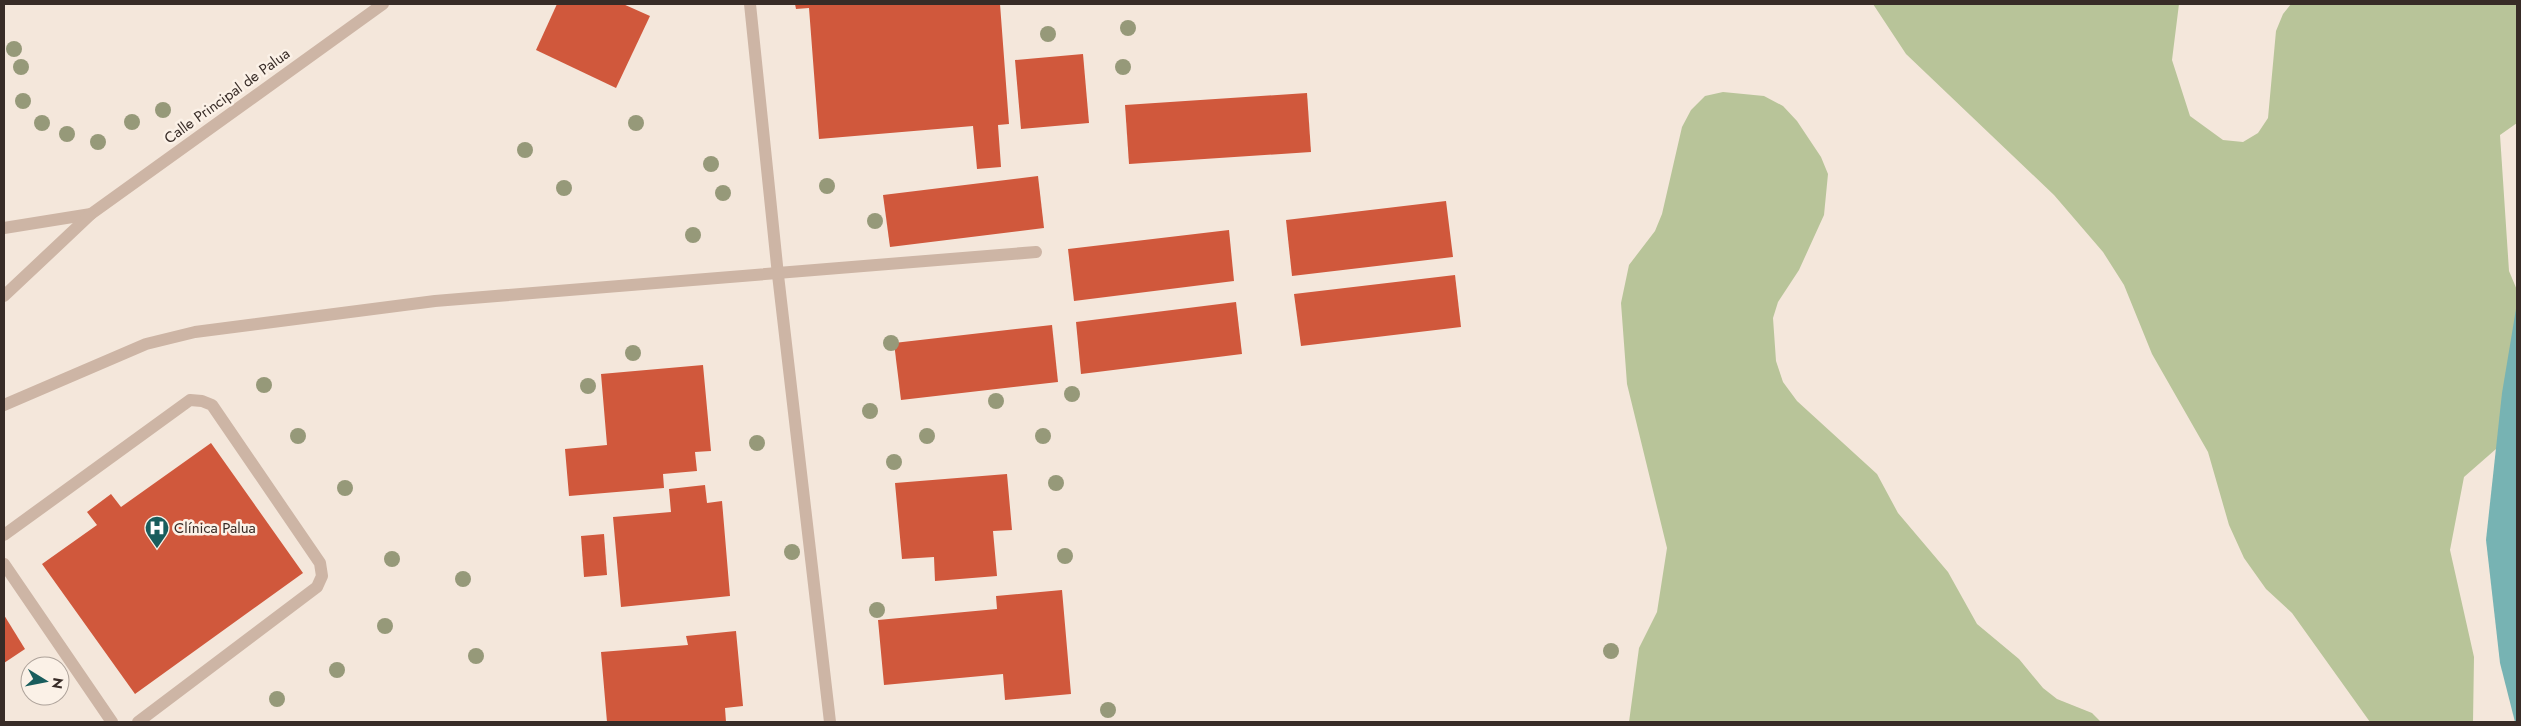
<svg xmlns="http://www.w3.org/2000/svg" width="2521" height="726" viewBox="0 0 2521 726" font-family="Jost,sans-serif">
	<rect width="100%" height="100%" fill="#f4e7db"/>
	<g fill="#b8c499">
		<path d="M 1873,4 L 2179,4 L 2172,60 L 2190,116 L 2223,140 L 2243,142 L 2258,133 L 2268,118 L 2276,31 L 2283,14 L 2291,4 L 2517,4 L 2517,123 L 2500,135 L 2509,271 L 2517,290 L 2517,403 L 2504,442 L 2464,477 L 2450,550 L 2474,657 L 2473,722 L 2370,722 L 2292,613 L 2266,589 L 2244,558 L 2229,525 L 2208,452 L 2152,354 L 2124,285 L 2103,252 L 2054,195 L 1906,54 Z"/>
		<path d="M 1723,92 L 1764,96 L 1783,106 L 1797,121 L 1821,157 L 1828,174 L 1824,215 L 1799,270 L 1778,302 L 1773,318 L 1776,361 L 1783,382 L 1797,401 L 1877,474 L 1898,513 L 1948,572 L 1977,624 L 2019,659 L 2043,688 L 2057,699 L 2092,713 L 2101,722 L 1629,722 L 1639,648 L 1657,612 L 1667,548 L 1627,384 L 1621,303 L 1629,265 L 1655,231 L 1662,214 L 1682,127 L 1691,110 L 1705,96 Z"/>
	</g>
	<path fill="#77b3b3" d="M 2517,303 L 2517,722 L 2515,722 L 2500,663 L 2486,540 L 2502,393 Z"/>
	<g fill="#d0583c">
		<path d="M 557,4 L 623,4 L 650,16 L 616,88 L 536,50 Z"/>
		<path d="M 795,4 L 1000,4 L 1009,124 L 998,125 L 1001,167 L 977,169 L 973,126 L 819,139 L 809,8 L 796,9 Z"/>
		<path d="M 1083,54 L 1089,123 L 1021,129 L 1015,60 Z"/>
		<path d="M 1307,93 L 1311,152 L 1129,164 L 1125,105 Z"/>
		<path d="M 1038,176 L 1044,228 L 890,247 L 883,195 Z"/>
		<path d="M 1446,201 L 1453,257 L 1292,276 L 1286,220 Z"/>
		<path d="M 1229,230 L 1234,281 L 1074,301 L 1068,249 Z"/>
		<path d="M 1455,275 L 1461,327 L 1301,346 L 1294,294 Z"/>
		<path d="M 1236,302 L 1242,354 L 1081,374 L 1076,322 Z"/>
		<path d="M 1052,325 L 1058,382 L 901,400 L 894,343 Z"/>
		<path d="M 703,365 L 711,451 L 695,452 L 697,471 L 663,474 L 664,488 L 569,496 L 565,449 L 607,445 L 601,374 Z"/>
		<path d="M 211,443 L 303,573 L 135,694 L 42,564 L 97,525 L 87,512 L 111,494 L 121,507 Z"/>
		<path d="M 1007,474 L 1012,530 L 993,531 L 997,576 L 935,581 L 934,557 L 902,559 L 895,483 Z"/>
		<path d="M 705,485 L 707,503 L 722,501 L 730,596 L 621,607 L 613,517 L 671,512 L 669,489 Z"/>
		<path d="M 604,534 L 607,575 L 584,577 L 581,536 Z"/>
		<path d="M 1062,590 L 1071,694 L 1005,700 L 1003,674 L 884,685 L 878,620 L 997,609 L 996,596 Z"/>
		<path d="M 4,615 L 25,649 L 4,663 Z"/>
		<path d="M 736,631 L 743,706 L 725,708 L 726,722 L 607,722 L 601,652 L 688,645 L 686,636 Z"/>
	</g>
	<g fill="none" stroke-linecap="round" stroke-linejoin="round">
		<g stroke="#cdb5a5" stroke-width="12">
			<path d="M 750,4 L 778,275 L 830,722"/>
			<path d="M 4,228 L 91,214"/>
			<path d="M 4,296 L 91,214 L 383,4"/>
			<path d="M 4,405 L 146,344 L 195,332 L 435,301 L 1036,252"/>
			<path d="M 4,535 L 190,400 L 202,401 L 212,405 L 320,563 L 322,576 L 317,587 L 138,722"/>
			<path d="M 4,564 L 112,722"/>
		</g>
	</g>
	<g fill="#969979">
		<circle cx="1128" cy="28" r="8"/>
		<circle cx="1048" cy="34" r="8"/>
		<circle cx="14" cy="49" r="8"/>
		<circle cx="21" cy="67" r="8"/>
		<circle cx="1123" cy="67" r="8"/>
		<circle cx="23" cy="101" r="8"/>
		<circle cx="163" cy="110" r="8"/>
		<circle cx="132" cy="122" r="8"/>
		<circle cx="42" cy="123" r="8"/>
		<circle cx="636" cy="123" r="8"/>
		<circle cx="67" cy="134" r="8"/>
		<circle cx="98" cy="142" r="8"/>
		<circle cx="525" cy="150" r="8"/>
		<circle cx="711" cy="164" r="8"/>
		<circle cx="827" cy="186" r="8"/>
		<circle cx="564" cy="188" r="8"/>
		<circle cx="723" cy="193" r="8"/>
		<circle cx="875" cy="221" r="8"/>
		<circle cx="693" cy="235" r="8"/>
		<circle cx="891" cy="343" r="8"/>
		<circle cx="633" cy="353" r="8"/>
		<circle cx="264" cy="385" r="8"/>
		<circle cx="588" cy="386" r="8"/>
		<circle cx="1072" cy="394" r="8"/>
		<circle cx="996" cy="401" r="8"/>
		<circle cx="870" cy="411" r="8"/>
		<circle cx="298" cy="436" r="8"/>
		<circle cx="927" cy="436" r="8"/>
		<circle cx="1043" cy="436" r="8"/>
		<circle cx="757" cy="443" r="8"/>
		<circle cx="894" cy="462" r="8"/>
		<circle cx="1056" cy="483" r="8"/>
		<circle cx="345" cy="488" r="8"/>
		<circle cx="792" cy="552" r="8"/>
		<circle cx="1065" cy="556" r="8"/>
		<circle cx="392" cy="559" r="8"/>
		<circle cx="463" cy="579" r="8"/>
		<circle cx="877" cy="610" r="8"/>
		<circle cx="385" cy="626" r="8"/>
		<circle cx="1611" cy="651" r="8"/>
		<circle cx="476" cy="656" r="8"/>
		<circle cx="337" cy="670" r="8"/>
		<circle cx="277" cy="699" r="8"/>
		<circle cx="1108" cy="710" r="8"/>
	</g>
	<defs>
		<symbol id="hospital-pin" viewBox="-11 -11 22 30"><path d="M0 17L-7.5 6A9.5 9.5 0 1 1 7.5 6Z" fill="#195d5d" stroke="#fbf1e7"/><path d="M-5-5h3v3.5h4V-5h3V5h-3V1.5h-4V5h-3Z" fill="#fff"/></symbol>
	</defs>
	<g fill-rule="evenodd">
		<use href="#hospital-pin" x="143" y="514" width="28" height="38"/>
	</g>
	<g text-anchor="middle" stroke-width="5" stroke-linejoin="round" paint-order="stroke">
		<g font-size="15" fill="#382c27" stroke="#fbf1e7">
			<text transform="translate(227 96) rotate(-36)" y="5">Calle Principal de Palua</text>
		</g>
		<g font-size="15" fill="#382c27" stroke="#fbf1e7" text-anchor="start">
			<text x="174" y="533">Clínica Palua</text>
		</g>
	</g>
	<rect width="2521" height="726" fill="none" stroke="#382c27" stroke-width="10"/>
	<g transform="translate(45 681) rotate(100)"><circle r="24" fill="#fbf1e7" stroke="#ada29a"/>
	<path d="M0-4L9 19L0 12L-9 19Z" fill="#195d5d"/>
	<text y="-8" font-size="14" font-weight="bold" text-anchor="middle" fill="#382c27">N</text>
	</g>
</svg>
